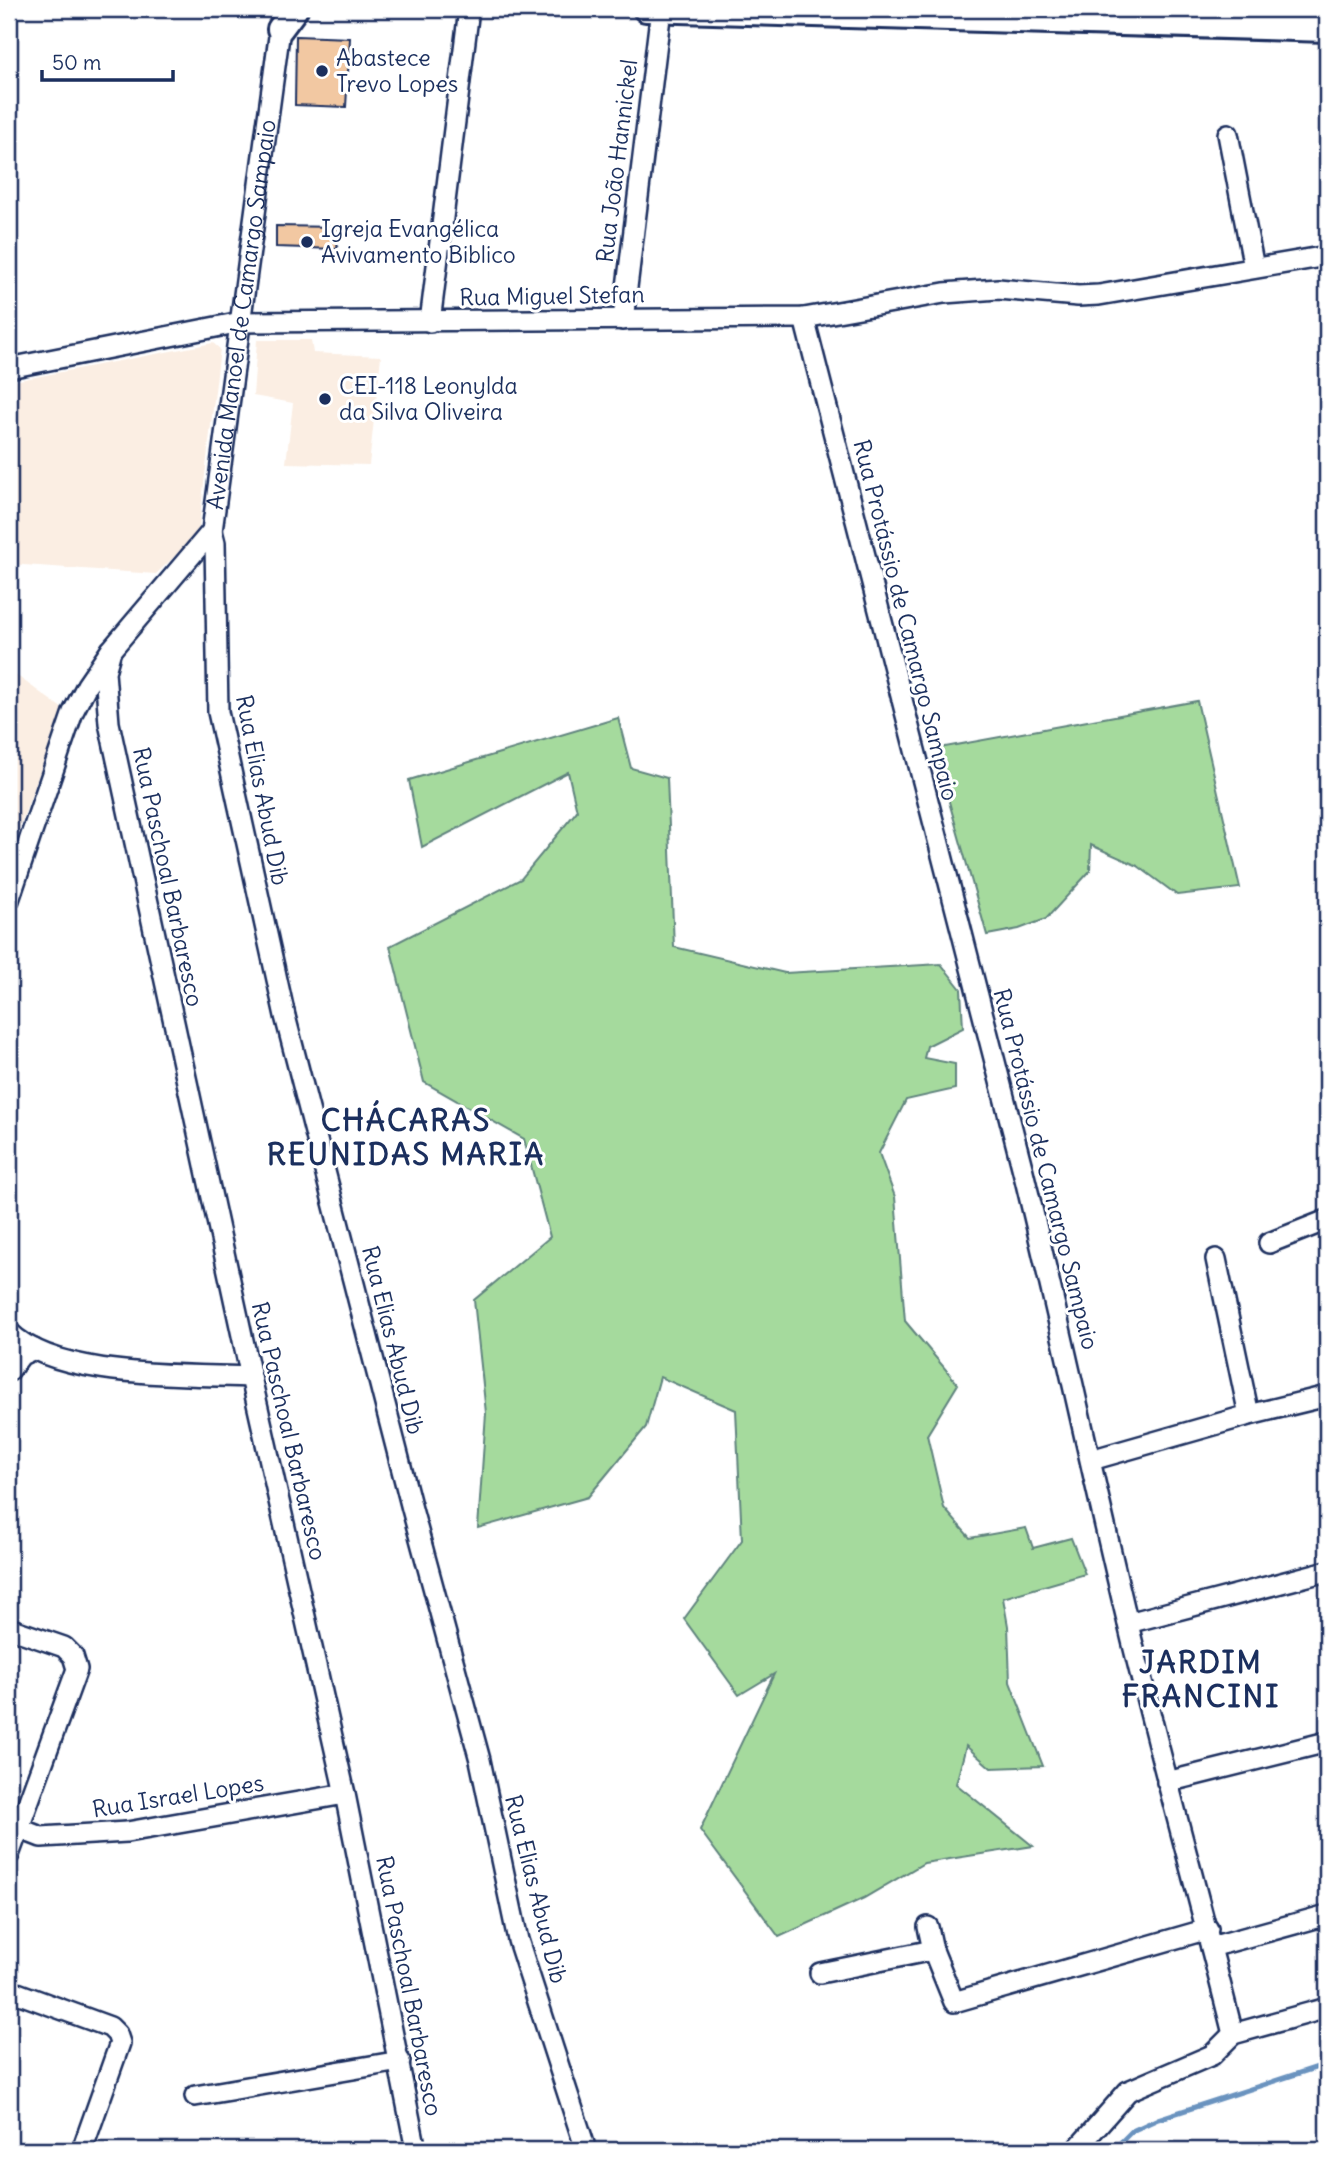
<svg xmlns="http://www.w3.org/2000/svg" width="1336" height="2159" viewBox="0 0 1336 2159" font-family="Delius,sans-serif">
	<rect width="100%" height="100%" fill="#fff"/>
	<filter id="ink" filterUnits="userSpaceOnUse"><feTurbulence type="fractalNoise" baseFrequency=".0143" numOctaves="2"/><feDisplacementMap in="SourceGraphic" scale="14" xChannelSelector="R" yChannelSelector="G"/><feConvolveMatrix kernelMatrix="1 2 1 2 8 2 1 2 1" color-interpolation-filters="sRGB"/></filter>
	<g filter="url(#ink)">
		<g fill="#fbeee3">
			<path d="M 257,340 L 311,340 L 313,353 L 381,356 L 369,465 L 286,463 L 293,403 L 253,396 Z"/>
			<path d="M 213,343 L 220,349 L 198,534 L 156,574 L 9,564 L 9,382 Z"/>
			<path d="M 9,670 L 63,709 L 9,856 Z"/>
		</g>
		<g fill="#a5da9d" stroke="#60847e" stroke-width="2">
			<path d="M 1197,701 L 1240,888 L 1177,895 L 1138,866 L 1091,845 L 1090,871 L 1046,919 L 1019,929 L 987,935 L 934,749 Z"/>
			<path d="M 618,718 L 631,768 L 667,778 L 674,947 L 785,973 L 941,964 L 961,989 L 963,1028 L 927,1046 L 924,1058 L 955,1064 L 955,1089 L 906,1100 L 879,1153 L 895,1197 L 905,1321 L 958,1384 L 927,1435 L 944,1508 L 970,1538 L 1026,1528 L 1033,1548 L 1071,1538 L 1085,1574 L 1003,1598 L 1008,1626 L 1010,1682 L 1043,1766 L 991,1768 L 966,1746 L 956,1784 L 1033,1846 L 924,1863 L 864,1898 L 779,1937 L 700,1830 L 774,1674 L 739,1695 L 684,1619 L 742,1540 L 736,1410 L 660,1377 L 646,1427 L 588,1497 L 478,1528 L 486,1413 L 474,1300 L 550,1237 L 524,1139 L 424,1082 L 390,946 L 521,879 L 577,811 L 568,772 L 422,847 L 409,780 Z"/>
		</g>
		<g fill="none" stroke-linecap="round" stroke-linejoin="round">
			<path stroke="#6b93bf" stroke-width="5" d="M 1113,2150 L 1132,2131 L 1158,2119 L 1327,2064"/>
		</g>
		<g fill="#f2c8a2" stroke="#1b2f5e" stroke-width="2">
			<path d="M 296,36 L 350,38 L 346,107 L 295,105 Z"/>
			<path d="M 276,226 L 339,227 L 337,249 L 276,247 Z"/>
		</g>
		<g fill="none" stroke-linecap="round" stroke-linejoin="round">
			<defs>
				<g id="minor">
					<path d="M 1231,26 L 1232,9"/>
					<path d="M 1228,134 L 1254,268"/>
					<path d="M 804,318 L 1023,1171 C 1060,1322 1092,1474 1128,1624 C 1161,1762 1199,1897 1233,2034"/>
					<path d="M 623,320 L 661,9"/>
					<path d="M 430,322 L 469,9"/>
					<path d="M 9,368 L 241,322 L 804,318 L 944,293 L 998,289 L 1078,296 L 1099,295 L 1327,256"/>
					<path d="M 212,531 L 215,543 L 218,712 L 285,1016 L 412,1509 L 480,1760 L 518,1940 L 586,2150"/>
					<path d="M 111,650 L 105,672 L 109,723 L 251,1377 L 345,1794 L 416,2150"/>
					<path id="s1" d="M 9,900 L 73,712 L 87,685 L 111,650 L 212,531 L 280,29"/>
					<path d="M 1269,1243 L 1327,1220"/>
					<path d="M 1216,1259 L 1249,1415"/>
					<path d="M 9,1332 C 55,1379 187,1374 251,1377"/>
					<path d="M 9,1371 L 21,1355 L 34,1349"/>
					<path d="M 1091,1460 L 1249,1415 L 1327,1396"/>
					<path d="M 1128,1623 L 1327,1571"/>
					<path d="M 9,1628 L 64,1647 L 73,1656 L 77,1669 L 9,1855"/>
					<path d="M 1167,1782 L 1327,1742"/>
					<path d="M 18,1828 L 41,1837 L 127,1832 L 345,1794"/>
					<path d="M 928,1927 L 933,1950 L 954,2002 L 1208,1929"/>
					<path d="M 1211,1947 L 1327,1915"/>
					<path d="M 820,1973 L 933,1950"/>
					<path d="M 9,1990 L 110,2027 L 117,2034 L 120,2043 L 82,2150"/>
					<path d="M 195,2096 L 400,2061"/>
					<path d="M 1076,2150 L 1128,2091 L 1212,2055 L 1233,2034 L 1327,2008"/>
				</g>
				<g id="tertiary">
					<path d="M 646,9 L 1327,29"/>
					<path d="M 280,29 L 295,9"/>
				</g>
			</defs>
			<use href="#minor" stroke="#1b2f5e" stroke-width="24"/>
			<use href="#tertiary" stroke="#1b2f5e" stroke-width="30"/>
			<use href="#minor" stroke="#fff" stroke-width="19"/>
			<use href="#tertiary" stroke="#fff" stroke-width="24"/>
		</g>
	</g>
	<g fill="#1b2f5e" stroke="#fff" stroke-width="2.5">
		<circle cx="322" cy="71" r="7"/>
		<circle cx="307" cy="242" r="7"/>
		<circle cx="325" cy="399" r="7"/>
	</g>
	<g text-anchor="middle" stroke-width="6" stroke-linejoin="round" paint-order="stroke">
		<g font-size="23" fill="#1b2f5e" stroke="#fff" text-anchor="start">
			<text x="336" y="66">Abastece<tspan x="336" dy="26">Trevo Lopes</tspan></text>
			<text x="321" y="237">Igreja Evangélica<tspan x="321" dy="26">Avivamento Biblico</tspan></text>
			<text x="339" y="394">CEI-118 Leonylda<tspan x="339" dy="26">da Silva Oliveira</tspan></text>
		</g>
		<g font-size="23" fill="#1b2f5e" stroke="#fff">
			<text transform="translate(617 161) rotate(-83)" y="8">Rua João Hannickel</text>
			<text transform="translate(552 296) rotate(-1)" y="8">Rua Miguel Stefan</text>
			<text dy="8" stroke="none"><textPath href="#s1" startOffset="646">Avenida Manoel de Camargo Sampaio</textPath></text>
			<text transform="translate(906 620) rotate(76)" y="8">Rua Protássio de Camargo Sampaio</text>
			<text transform="translate(262 790) rotate(79)" y="8">Rua Elias Abud Dib</text>
			<text transform="translate(168 877) rotate(78)" y="8">Rua Paschoal Barbaresco</text>
			<text transform="translate(1046 1169) rotate(76)" y="8">Rua Protássio de Camargo Sampaio</text>
			<text transform="translate(393 1340) rotate(76)" y="8">Rua Elias Abud Dib</text>
			<text transform="translate(289 1431) rotate(77)" y="8">Rua Paschoal Barbaresco</text>
			<text transform="translate(178 1796) rotate(-9)" y="8">Rua Israel Lopes</text>
			<text transform="translate(536 1889) rotate(76)" y="8">Rua Elias Abud Dib</text>
			<text transform="translate(409 1986) rotate(79)" y="8">Rua Paschoal Barbaresco</text>
		</g>
		<g font-size="30" font-weight="bold" letter-spacing="2" fill="#1b2f5e" stroke="#fff">
			<text x="406" y="1131">CHÁCARAS<tspan x="406" dy="34">REUNIDAS MARIA</tspan></text>
			<text x="1201" y="1673">JARDIM<tspan x="1201" dy="34">FRANCINI</tspan></text>
		</g>
	</g>
	<rect width="1336" height="2159" fill="none" stroke="#fff" stroke-width="35"/>
	<rect x="18" y="18" width="1301" height="2124" fill="none" stroke="#1b2f5e" stroke-width="2.5" filter="url(#ink)"/>
	<path d="M42 70v10h131v-10" fill="none" stroke="#1b2f5e" stroke-width="3.5"/>
	<text x="52" y="70" font-size="21" fill="#1b2f5e" stroke="#ffffff" stroke-width="5" paint-order="stroke">50 m</text>
</svg>
